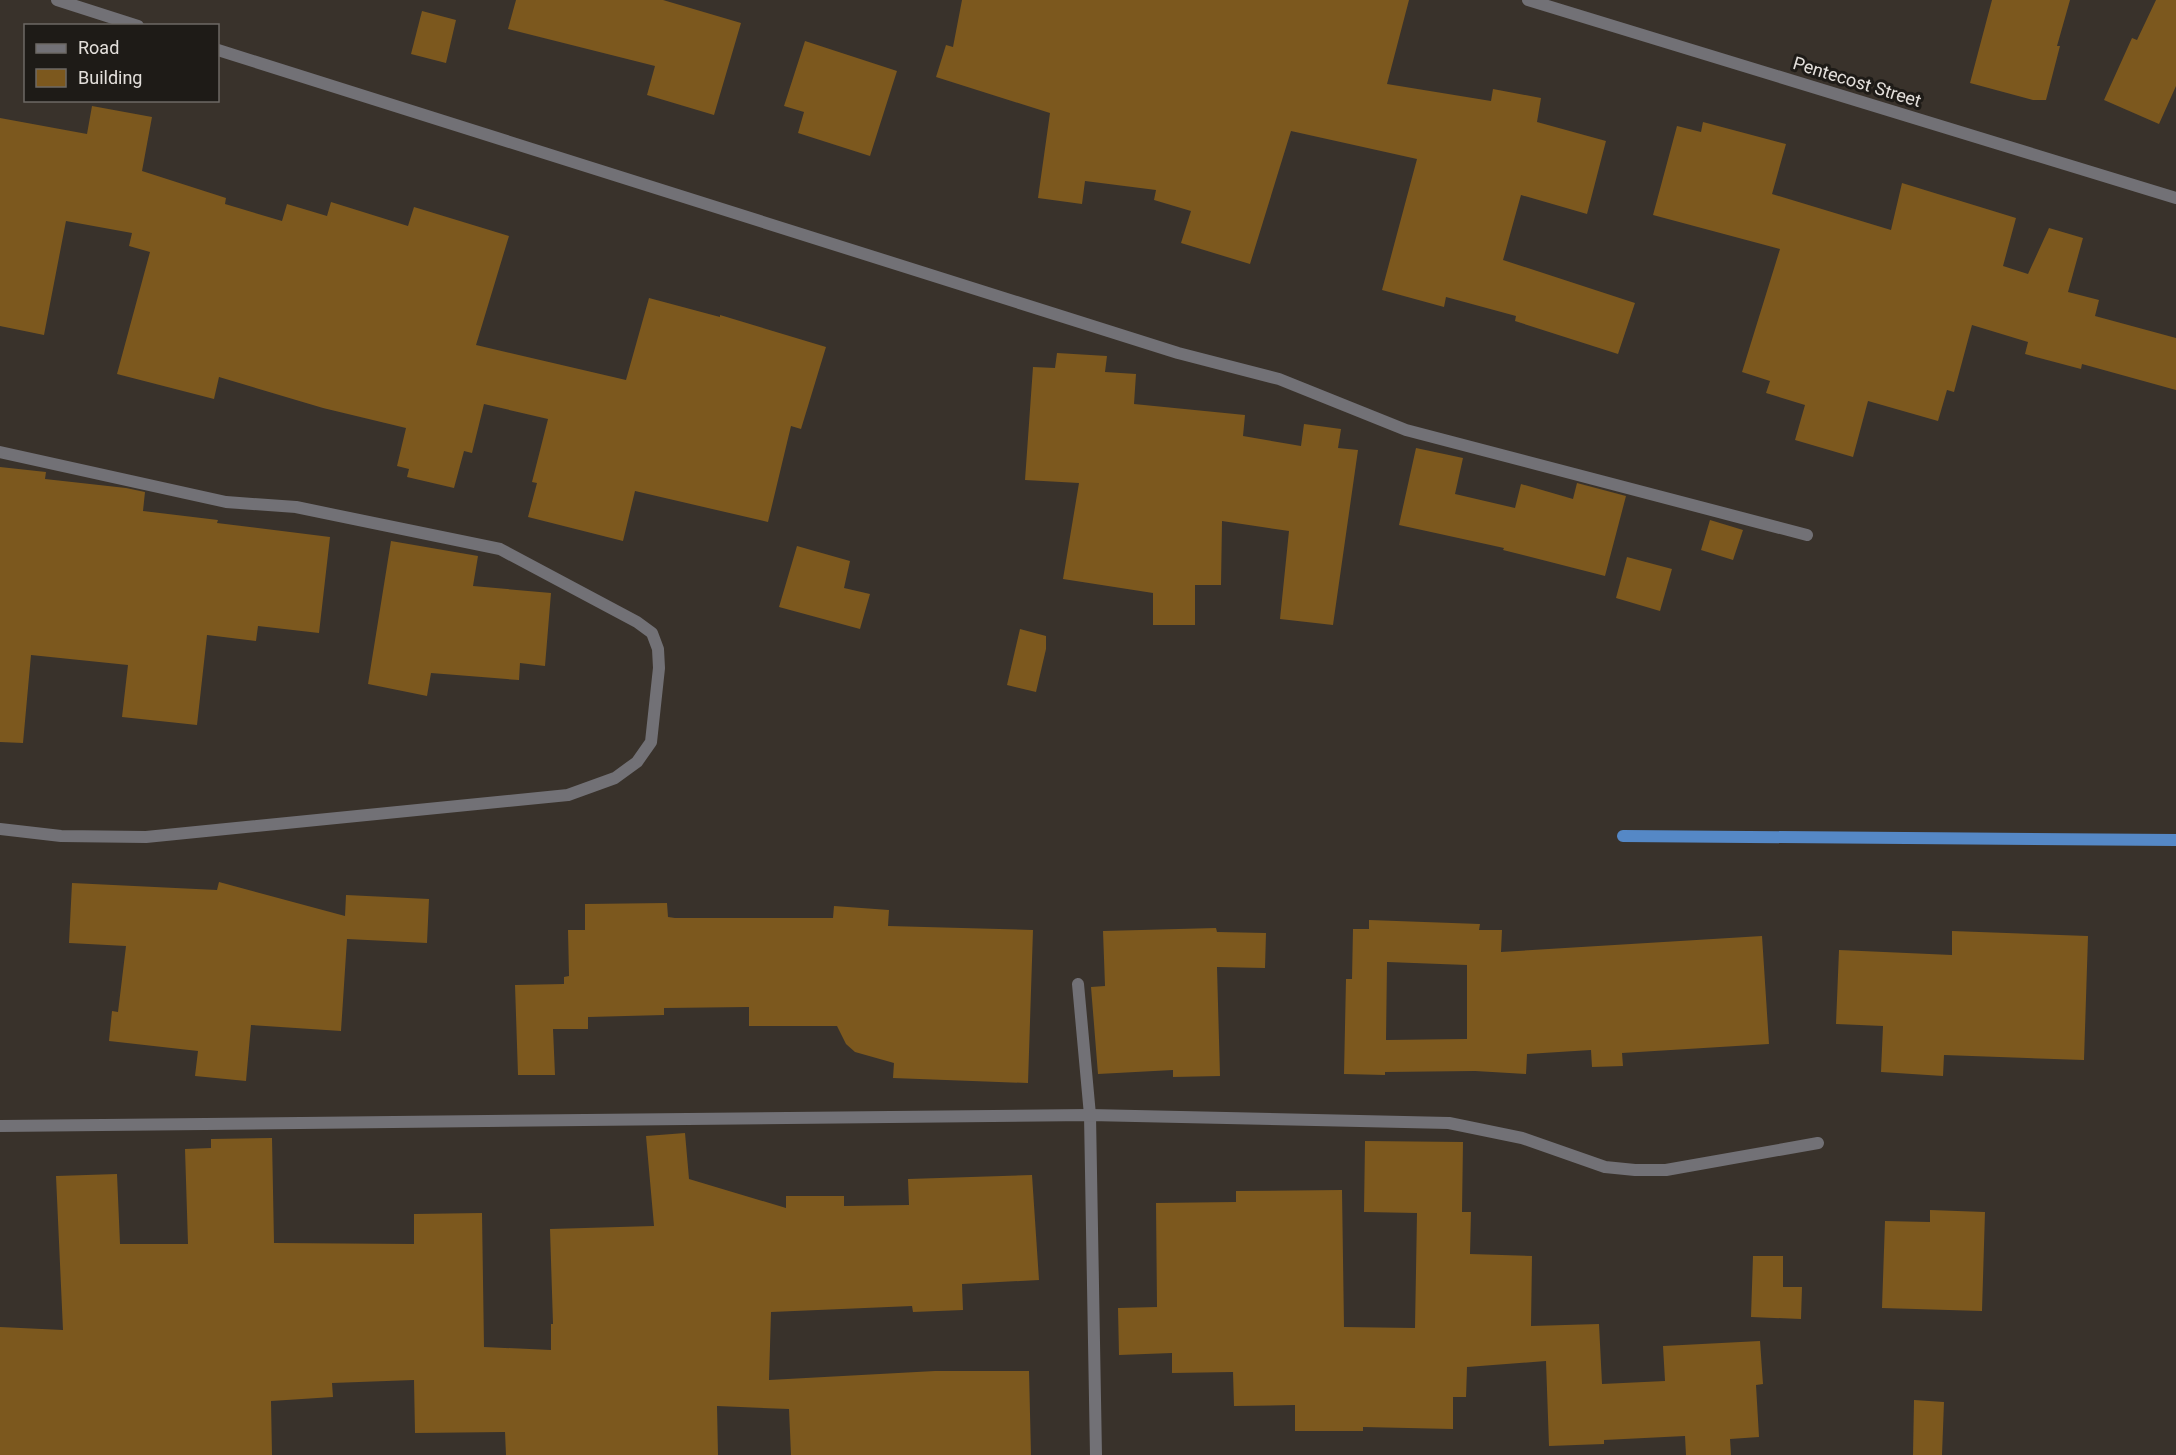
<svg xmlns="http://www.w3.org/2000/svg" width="2176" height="1455" viewBox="0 0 2176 1455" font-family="Roboto,sans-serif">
	<rect width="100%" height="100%" fill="#39322b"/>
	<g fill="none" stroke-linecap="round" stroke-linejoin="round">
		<path stroke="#5588c6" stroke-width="12" d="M 1623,836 L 2176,840"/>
	</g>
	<g fill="#7c581e" fill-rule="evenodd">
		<path d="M 516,0 L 663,0 L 741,23 L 714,115 L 647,95 L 655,66 L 508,29 Z"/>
		<path d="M 962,0 L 1409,0 L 1387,84 L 1491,101 L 1493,89 L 1541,98 L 1537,122 L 1606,141 L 1587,214 L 1521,195 L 1503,260 L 1635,303 L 1618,354 L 1515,321 L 1516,316 L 1446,297 L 1444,307 L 1382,290 L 1417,159 L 1291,131 L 1250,264 L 1181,243 L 1191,211 L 1154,200 L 1156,190 L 1085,181 L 1082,204 L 1038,198 L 1050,113 L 936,77 L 946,45 L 953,47 Z"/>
		<path d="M 1992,0 L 2070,0 L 2057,46 L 2060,46 L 2046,100 L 2033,100 L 1970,83 Z"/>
		<path d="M 2156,0 L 2176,0 L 2176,86 L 2159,124 L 2104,100 L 2132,38 L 2137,40 Z"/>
		<path d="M 422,11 L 456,20 L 446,63 L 411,54 Z"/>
		<path d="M 805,41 L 897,71 L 870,156 L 798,133 L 804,112 L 784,106 Z"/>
		<path d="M 92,106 L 152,117 L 142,171 L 226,198 L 225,204 L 282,221 L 287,204 L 327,216 L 331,202 L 408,226 L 414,207 L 509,236 L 476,345 L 626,380 L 649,298 L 720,317 L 720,315 L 826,347 L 801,429 L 791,426 L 768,522 L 635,491 L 623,541 L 528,517 L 537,483 L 532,482 L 548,419 L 484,404 L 472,453 L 464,451 L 454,488 L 407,477 L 409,469 L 397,466 L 406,428 L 323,408 L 219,377 L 214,399 L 117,374 L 150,252 L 129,246 L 132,233 L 66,221 L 44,335 L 0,326 L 0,118 L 87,134 Z"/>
		<path d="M 1703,122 L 1786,144 L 1772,194 L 1891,230 L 1902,183 L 2016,218 L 2003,266 L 2028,274 L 2049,228 L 2083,238 L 2068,292 L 2099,300 L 2095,316 L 2176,338 L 2176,390 L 2082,364 L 2081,369 L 2025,354 L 2028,342 L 1972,325 L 1954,392 L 1947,390 L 1938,421 L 1868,401 L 1853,457 L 1795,440 L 1805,405 L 1766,393 L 1770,381 L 1742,372 L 1780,249 L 1653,215 L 1677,126 L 1701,132 Z"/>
		<path d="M 1057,353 L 1107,356 L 1105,372 L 1136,374 L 1134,404 L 1245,415 L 1243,436 L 1301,446 L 1304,424 L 1341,429 L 1338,448 L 1358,450 L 1333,625 L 1280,619 L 1289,531 L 1222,521 L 1221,585 L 1195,585 L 1195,625 L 1153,625 L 1153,593 L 1063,579 L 1079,483 L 1025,480 L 1033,367 L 1055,368 Z"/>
		<path d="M 1416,448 L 1463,458 L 1455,494 L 1515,508 L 1521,484 L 1573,499 L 1577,483 L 1626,496 L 1605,576 L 1503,550 L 1504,548 L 1399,525 Z"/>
		<path d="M 0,467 L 46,472 L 45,479 L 126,488 L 145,492 L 143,511 L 218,520 L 217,523 L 330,537 L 319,633 L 258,626 L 256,641 L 207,635 L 197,725 L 122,717 L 128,665 L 31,655 L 23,743 L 0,742 Z"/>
		<path d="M 1710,520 L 1743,530 L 1733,560 L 1701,550 Z"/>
		<path d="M 391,541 L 478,556 L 473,586 L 551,593 L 545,666 L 520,663 L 519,680 L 431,673 L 427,696 L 368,684 Z"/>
		<path d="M 797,546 L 850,561 L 844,588 L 870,594 L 860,629 L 779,607 Z"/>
		<path d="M 1627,557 L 1672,569 L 1660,611 L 1616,598 Z"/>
		<path d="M 1020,629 L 1046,636 L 1046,649 L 1036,692 L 1007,685 Z"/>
		<path d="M 219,882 L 345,916 L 346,895 L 429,899 L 427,943 L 347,939 L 341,1031 L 251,1025 L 246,1081 L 195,1076 L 198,1051 L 109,1041 L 112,1011 L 118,1012 L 126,946 L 69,943 L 72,883 L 217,890 Z"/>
		<path d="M 667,903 L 668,917 L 675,918 L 833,918 L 834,906 L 889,910 L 888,926 L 1033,930 L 1028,1083 L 893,1078 L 894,1063 L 855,1052 L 846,1044 L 837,1026 L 749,1026 L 749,1007 L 664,1008 L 664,1015 L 588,1017 L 588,1029 L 553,1029 L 555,1075 L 518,1075 L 515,985 L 564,984 L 564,977 L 569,976 L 568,930 L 585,930 L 585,904 Z"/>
		<path d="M 1369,920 L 1480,924 L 1479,930 L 1502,930 L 1501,952 L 1762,936 L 1769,1044 L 1622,1053 L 1623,1066 L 1592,1067 L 1591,1050 L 1527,1054 L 1526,1074 L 1475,1071 L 1385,1072 L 1385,1075 L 1344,1074 L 1346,979 L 1352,979 L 1353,929 L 1369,929 ZM 1387,962 L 1467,965 L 1467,1039 L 1386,1040 Z"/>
		<path d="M 1216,928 L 1217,932 L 1266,933 L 1265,968 L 1217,967 L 1220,1076 L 1173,1077 L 1173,1070 L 1098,1074 L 1091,987 L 1105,986 L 1103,931 Z"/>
		<path d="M 1952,931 L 2088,936 L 2084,1060 L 1944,1055 L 1943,1076 L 1881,1072 L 1883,1026 L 1836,1024 L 1839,950 L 1952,955 Z"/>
		<path d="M 685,1133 L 689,1179 L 786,1208 L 786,1196 L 844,1196 L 844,1206 L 909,1205 L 908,1179 L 1032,1175 L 1039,1280 L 962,1284 L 963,1310 L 913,1312 L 912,1306 L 771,1312 L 769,1380 L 935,1371 L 1029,1371 L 1031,1455 L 791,1455 L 789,1409 L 717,1406 L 718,1455 L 506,1455 L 505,1432 L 415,1433 L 414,1380 L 332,1383 L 333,1397 L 271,1401 L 272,1455 L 0,1455 L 0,1327 L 63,1330 L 56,1176 L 117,1174 L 120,1244 L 188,1244 L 185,1149 L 211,1148 L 211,1139 L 272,1138 L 274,1243 L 414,1244 L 414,1214 L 482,1213 L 484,1347 L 551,1350 L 551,1324 L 553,1324 L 550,1229 L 654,1226 L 646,1136 Z"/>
		<path d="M 1365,1141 L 1463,1142 L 1462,1212 L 1471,1212 L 1470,1254 L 1532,1256 L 1531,1326 L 1599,1324 L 1602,1384 L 1665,1381 L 1663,1346 L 1760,1341 L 1763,1384 L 1756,1385 L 1759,1437 L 1730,1439 L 1731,1455 L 1686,1455 L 1685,1436 L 1604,1440 L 1604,1444 L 1549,1446 L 1546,1361 L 1467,1367 L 1466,1397 L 1453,1397 L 1453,1429 L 1363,1427 L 1363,1431 L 1295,1431 L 1295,1405 L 1234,1406 L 1233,1372 L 1172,1373 L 1172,1353 L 1119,1355 L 1118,1308 L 1157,1307 L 1156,1203 L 1236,1202 L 1236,1191 L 1342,1190 L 1344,1327 L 1415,1328 L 1417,1213 L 1364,1212 Z"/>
		<path d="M 1930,1210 L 1985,1212 L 1982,1311 L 1882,1308 L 1885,1221 L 1930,1222 Z"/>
		<path d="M 1753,1256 L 1783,1256 L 1783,1287 L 1802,1287 L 1801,1319 L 1751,1317 Z"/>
		<path d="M 1914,1400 L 1944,1402 L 1942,1455 L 1913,1455 Z"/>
	</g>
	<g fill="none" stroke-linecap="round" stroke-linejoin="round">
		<g stroke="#727176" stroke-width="12">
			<path d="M 57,0 L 138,26"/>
			<path d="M 1528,0 L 2176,198"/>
			<path d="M 218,50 L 1178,353 L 1279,379 L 1406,430 L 1807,535"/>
			<path d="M 0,452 L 226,502 L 296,507 L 500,549 L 637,622 L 652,633 L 658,649 L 659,668 L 651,742 L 637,762 L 615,778 L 568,795 L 146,837 L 61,836 L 0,829"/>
			<path d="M 1078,984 L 1090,1115 L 1096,1455"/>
			<path d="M 0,1126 L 1090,1115 L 1449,1123 L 1522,1138 L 1605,1167 L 1635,1170 L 1666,1170 L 1818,1143"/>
		</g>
	</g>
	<g text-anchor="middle" stroke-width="6" stroke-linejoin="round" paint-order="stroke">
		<g font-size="18" fill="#e3dfdb" stroke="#1e1b17">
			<text transform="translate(1857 82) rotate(17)" y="6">Pentecost Street</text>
		</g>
	</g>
	<rect x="24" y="24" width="195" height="78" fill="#1e1b17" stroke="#6d6965" stroke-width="1.5"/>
	<rect x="36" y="44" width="30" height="9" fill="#727176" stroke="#6d6965" stroke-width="1.5"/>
	<text x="78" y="54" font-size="18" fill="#e3dfdb">Road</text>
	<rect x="36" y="69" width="30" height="18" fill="#7c581e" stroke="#6d6965" stroke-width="1.5"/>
	<text x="78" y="84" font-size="18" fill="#e3dfdb">Building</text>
</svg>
